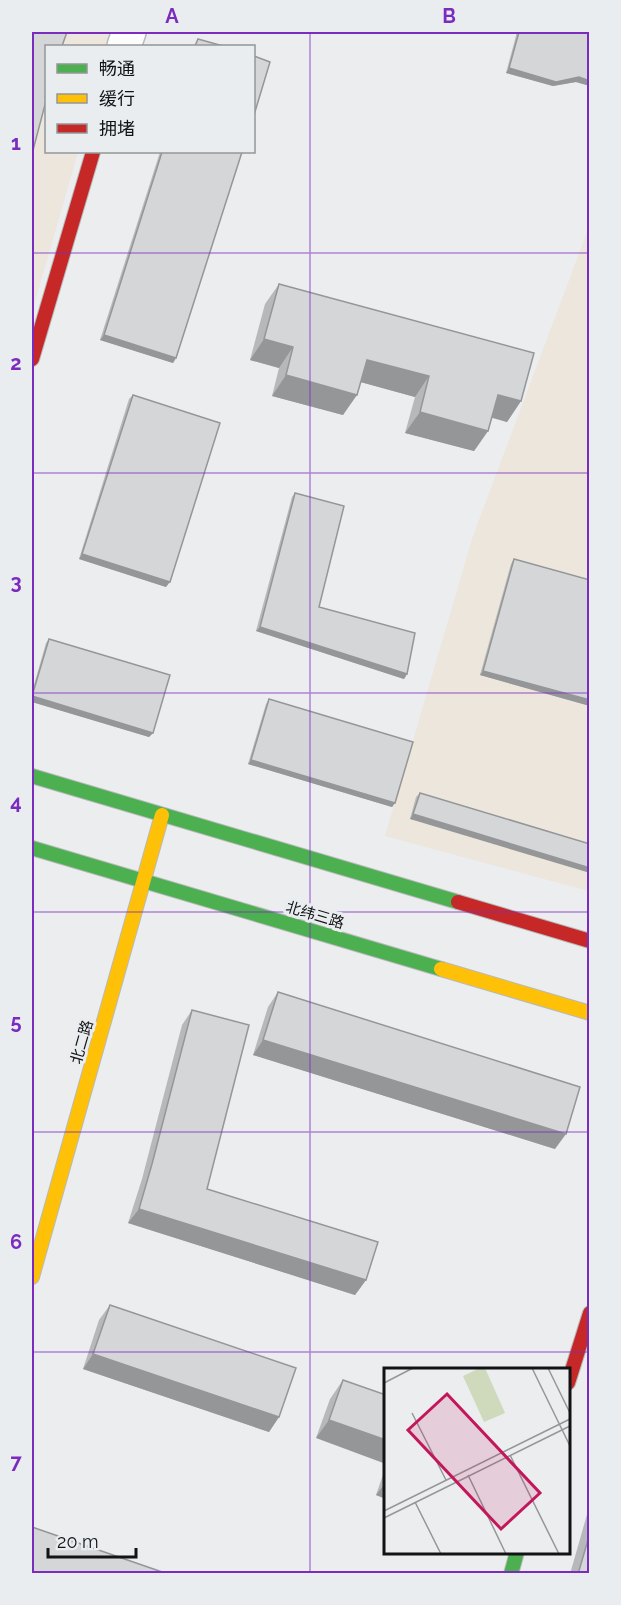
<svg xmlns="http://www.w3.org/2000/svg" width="621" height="1605" viewBox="0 0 621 1605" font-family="Raleway,'Noto Sans SC',sans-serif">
	<rect width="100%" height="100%" fill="#ebedef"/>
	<g fill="#ece6dc">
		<path d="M 32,32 L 114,32 L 109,46 L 46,46 L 46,152 L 78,152 L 32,312 Z"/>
		<path d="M 589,227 L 589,891 L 385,836 L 473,536 Z"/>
	</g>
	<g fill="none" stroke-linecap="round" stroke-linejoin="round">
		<defs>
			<path id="street" d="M 124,46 L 129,32"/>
			<g id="fast">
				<path d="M 32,776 L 458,902"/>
				<path d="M 32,848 L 441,969"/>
				<path d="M 511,1574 L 517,1552"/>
			</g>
			<g id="slow">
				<path d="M 441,969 L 590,1013"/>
				<path d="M 32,1277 L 162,815"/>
			</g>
			<g id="jam">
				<path d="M 32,359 L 93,152"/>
				<path d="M 458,902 L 590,941"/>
				<path d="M 568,1383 L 590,1313"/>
			</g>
		</defs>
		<use href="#street" stroke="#b8b9bb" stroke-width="36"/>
		<use href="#fast" stroke="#b8b9bb" stroke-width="16"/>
		<use href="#slow" stroke="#b8b9bb" stroke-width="16"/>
		<use href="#jam" stroke="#b8b9bb" stroke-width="16"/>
		<use href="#street" stroke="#fcfcfd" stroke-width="33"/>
		<use href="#fast" stroke="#4caf50" stroke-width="14"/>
		<use href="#slow" stroke="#ffc107" stroke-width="14"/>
		<use href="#jam" stroke="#c62828" stroke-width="14"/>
	</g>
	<g fill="#b7b8ba">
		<path d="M 517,32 L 590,32 L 590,86 L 576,82 L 553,86 L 506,73 Z"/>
		<path d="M 160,152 L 242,152 L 176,358 L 173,363 L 100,340 Z"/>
		<path d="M 279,284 L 521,401 L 507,422 L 492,418 L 488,431 L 474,451 L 405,433 L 415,397 L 361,382 L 343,415 L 272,396 L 279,368 L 250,360 L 265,304 Z"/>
		<path d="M 133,395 L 166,587 L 79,559 L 129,399 Z"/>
		<path d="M 295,493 L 319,607 L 407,674 L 404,679 L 256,631 L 292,497 Z"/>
		<path d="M 514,559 L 590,580 L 590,706 L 480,675 L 511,564 Z"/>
		<path d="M 49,639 L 153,733 L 149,737 L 32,702 L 32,692 L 46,643 Z"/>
		<path d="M 269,699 L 395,803 L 392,807 L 248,764 L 266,704 Z"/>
		<path d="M 420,793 L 590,844 L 410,819 L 416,797 Z"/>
		<path d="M 278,992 L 555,1149 L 253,1055 L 268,1007 Z"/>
		<path d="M 192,1010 L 207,1189 L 366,1280 L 355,1295 L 128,1223 L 142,1179 L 182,1025 Z"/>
		<path d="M 110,1305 L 279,1417 L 269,1432 L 83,1369 L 99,1320 Z"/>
		<path d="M 343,1380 L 386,1395 L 316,1438 L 330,1399 Z"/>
		<path d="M 386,1466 L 386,1499 L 376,1495 Z"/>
		<path d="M 590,1504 L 590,1574 L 570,1574 Z"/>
	</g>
	<g fill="#959697">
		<path d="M 509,68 L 579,77 L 590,81 L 590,86 L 576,82 L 553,86 L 506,73 Z"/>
		<path d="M 104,335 L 176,358 L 173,363 L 100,340 Z"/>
		<path d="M 264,339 L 293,347 L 279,368 L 250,360 Z"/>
		<path d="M 367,360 L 429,376 L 415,397 L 353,380 Z"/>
		<path d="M 286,375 L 357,395 L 343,415 L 272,396 Z"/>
		<path d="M 498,395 L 521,401 L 507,422 L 484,415 Z"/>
		<path d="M 420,412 L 488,431 L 474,451 L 405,433 Z"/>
		<path d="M 82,554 L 170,582 L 166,587 L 79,559 Z"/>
		<path d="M 260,627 L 407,674 L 404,679 L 256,631 Z"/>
		<path d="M 483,671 L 590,700 L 590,706 L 480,675 Z"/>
		<path d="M 32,696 L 153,733 L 149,737 L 32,702 Z"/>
		<path d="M 251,760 L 395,803 L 392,807 L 248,764 Z"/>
		<path d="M 413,814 L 590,868 L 590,873 L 410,819 Z"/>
		<path d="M 263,1040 L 566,1134 L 555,1149 L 253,1055 Z"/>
		<path d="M 139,1209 L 366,1280 L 355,1295 L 128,1223 Z"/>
		<path d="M 93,1354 L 279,1417 L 269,1432 L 83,1369 Z"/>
		<path d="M 329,1420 L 386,1440 L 386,1464 L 316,1438 Z"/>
		<path d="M 386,1482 L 386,1499 L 376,1495 Z"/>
	</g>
	<g fill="#d5d6d8" stroke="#959697" stroke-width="1.5">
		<path d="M 32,32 L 67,32 L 62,46 L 46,46 L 46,94 L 45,97 L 46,98 L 46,101 L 32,154 Z"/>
		<path d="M 519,32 L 590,32 L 590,81 L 579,77 L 556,82 L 509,68 Z"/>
		<path d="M 198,39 L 223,46 L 195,46 Z"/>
		<path d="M 254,56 L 270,62 L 254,115 Z"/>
		<path d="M 162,152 L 242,152 L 176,358 L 104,335 Z"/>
		<path d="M 279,284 L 534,353 L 521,401 L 498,395 L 488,431 L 420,412 L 429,376 L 367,360 L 357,395 L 286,375 L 293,347 L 264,339 Z"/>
		<path d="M 133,395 L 220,423 L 170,582 L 82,554 Z"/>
		<path d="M 295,493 L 344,506 L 319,607 L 415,633 L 407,674 L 260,627 Z"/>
		<path d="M 514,559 L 590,580 L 590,700 L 483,671 Z"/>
		<path d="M 49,639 L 170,675 L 153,733 L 32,696 Z"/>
		<path d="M 269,699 L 413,742 L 395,803 L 251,760 Z"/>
		<path d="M 420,793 L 590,844 L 590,868 L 413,814 Z"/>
		<path d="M 278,992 L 580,1087 L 566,1134 L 263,1040 Z"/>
		<path d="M 192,1010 L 249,1025 L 207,1189 L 378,1242 L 366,1280 L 139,1209 L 152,1164 Z"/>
		<path d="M 110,1305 L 296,1368 L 279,1417 L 93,1354 Z"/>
		<path d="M 343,1380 L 386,1395 L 386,1440 L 329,1420 Z"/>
		<path d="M 32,1527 L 168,1574 L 32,1574 Z"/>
		<path d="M 590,1533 L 590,1574 L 578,1574 Z"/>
	</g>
	<path fill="none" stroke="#7b2cbf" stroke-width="1.5" stroke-opacity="0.55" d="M 310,32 L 310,1574M 32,253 L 590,253M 32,473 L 590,473M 32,693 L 590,693M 32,912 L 590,912M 32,1132 L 590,1132M 32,1352 L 590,1352"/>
	<g text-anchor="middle" stroke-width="6" stroke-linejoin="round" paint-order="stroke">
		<g font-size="15" fill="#121314" stroke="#eaedf0">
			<text transform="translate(315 915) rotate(17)" y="5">北纬三路</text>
			<text transform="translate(82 1042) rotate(-74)" y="5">北二路</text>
		</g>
	</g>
	<g transform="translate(384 1368)">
		<rect width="186" height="186" fill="#ebedef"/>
		<path d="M 96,0 L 101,0 L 121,45 L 100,54 L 79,8 Z" fill="#cedabb"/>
		<path fill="none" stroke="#949697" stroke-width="1.5" d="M 148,0 L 186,78M 164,0 L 186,45M 0,15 L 29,0M 28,45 L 62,112M 126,87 L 175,186M 84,107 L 122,186M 31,134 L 57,186M 0,143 L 186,51M 0,150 L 186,58"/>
		<path fill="#c2185b" fill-opacity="0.15" stroke="#c2185b" stroke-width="3" d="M 63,26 L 156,125 L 117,161 L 24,62 Z"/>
		<rect width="186" height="186" fill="none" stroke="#121314" stroke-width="3"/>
	</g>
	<rect width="621" height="1605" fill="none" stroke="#eaedf0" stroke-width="66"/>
	<rect x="45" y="45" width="210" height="108" fill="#eaedf0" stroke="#949698" stroke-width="1.5"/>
	<rect x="57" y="64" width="30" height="9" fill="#4caf50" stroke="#949698" stroke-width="1.5"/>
	<text x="99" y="75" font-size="18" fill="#121314">畅通</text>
	<rect x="57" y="94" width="30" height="9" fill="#ffc107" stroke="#949698" stroke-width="1.5"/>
	<text x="99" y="105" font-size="18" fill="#121314">缓行</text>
	<rect x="57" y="124" width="30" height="9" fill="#c62828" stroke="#949698" stroke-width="1.5"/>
	<text x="99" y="135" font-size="18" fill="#121314">拥堵</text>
	<path d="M48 1548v9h88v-9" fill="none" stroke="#121314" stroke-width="3"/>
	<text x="57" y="1548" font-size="18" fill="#121314" stroke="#eaedf0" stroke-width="4.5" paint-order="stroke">20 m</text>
	<rect x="33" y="33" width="555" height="1539" fill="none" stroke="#7b2cbf" stroke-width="2"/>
	<g font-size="20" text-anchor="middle" font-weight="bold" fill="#7b2cbf">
		<text x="172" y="23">A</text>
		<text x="449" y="23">B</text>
		<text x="16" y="150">1</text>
		<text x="16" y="370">2</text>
		<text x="16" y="589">3</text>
		<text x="16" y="809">4</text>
		<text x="16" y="1029">5</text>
		<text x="16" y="1249">6</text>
		<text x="16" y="1469">7</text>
	</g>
</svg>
